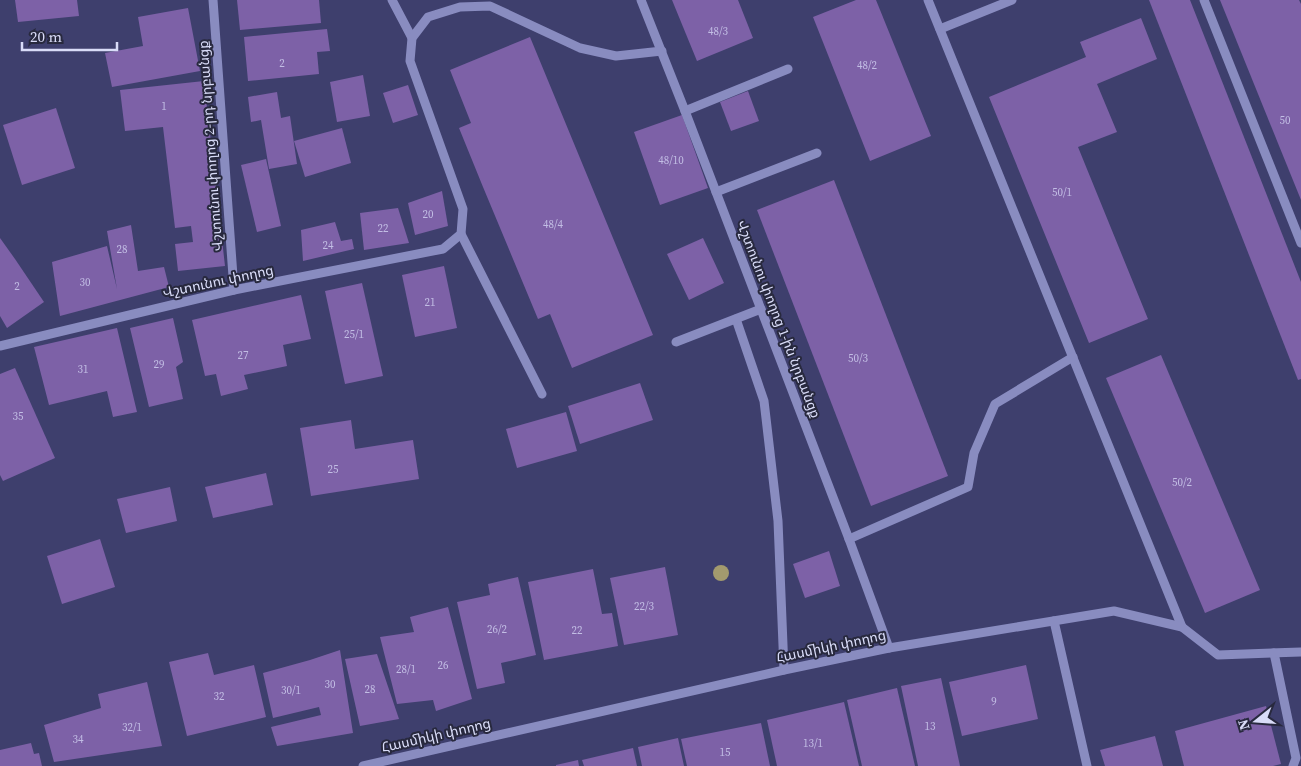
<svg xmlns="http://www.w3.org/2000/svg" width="1301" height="766" viewBox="0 0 1301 766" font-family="'Source Serif 4','Noto Sans Armenian',serif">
	<rect width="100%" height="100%" fill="#3e3f6d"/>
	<g fill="#7d61a7">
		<path d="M 15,0 L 77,0 L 79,16 L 18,22 Z"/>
		<path d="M 237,0 L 319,0 L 321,23 L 240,30 Z"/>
		<path d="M 672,0 L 738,0 L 753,38 L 697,61 Z"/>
		<path d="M 856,0 L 876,0 L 931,136 L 870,161 L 813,17 Z"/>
		<path d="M 1149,0 L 1190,0 L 1301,282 L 1301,379 L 1298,380 Z"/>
		<path d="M 1220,0 L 1299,0 L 1301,4 L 1301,200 Z"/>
		<path d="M 188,8 L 200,71 L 112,87 L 105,53 L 143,46 L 138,17 Z"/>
		<path d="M 1141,18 L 1157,59 L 1097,84 L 1117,132 L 1078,147 L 1148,319 L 1089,343 L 989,97 L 1086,57 L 1080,42 Z"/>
		<path d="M 327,29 L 330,51 L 317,52 L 319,74 L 248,81 L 244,37 Z"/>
		<path d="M 530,37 L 653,335 L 572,368 L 550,314 L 538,319 L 483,187 L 459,128 L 471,123 L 450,70 Z"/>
		<path d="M 363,75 L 370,116 L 337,122 L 330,82 Z"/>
		<path d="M 204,81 L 225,266 L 178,271 L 175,244 L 193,242 L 191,226 L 175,228 L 163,127 L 125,131 L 120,90 Z"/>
		<path d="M 408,85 L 418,115 L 393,123 L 383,93 Z"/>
		<path d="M 748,91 L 759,121 L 731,131 L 720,102 Z"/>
		<path d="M 277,92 L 281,118 L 290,116 L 297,164 L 269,169 L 261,120 L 251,122 L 248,97 Z"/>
		<path d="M 56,108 L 75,168 L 22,185 L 3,125 Z"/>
		<path d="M 682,115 L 708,188 L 660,205 L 634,132 Z"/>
		<path d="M 342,128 L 351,163 L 305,177 L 294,141 Z"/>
		<path d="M 266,159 L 281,226 L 257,232 L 241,165 Z"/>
		<path d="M 834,180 L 948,476 L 871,506 L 757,210 Z"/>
		<path d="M 442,191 L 448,226 L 415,235 L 408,203 Z"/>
		<path d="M 398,208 L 409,243 L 364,250 L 360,213 Z"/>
		<path d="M 335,222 L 341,241 L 352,239 L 354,249 L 303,261 L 301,230 Z"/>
		<path d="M 131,225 L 138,271 L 164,267 L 169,287 L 60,316 L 52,262 L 107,246 L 117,289 L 107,231 Z"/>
		<path d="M 0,238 L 15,259 L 44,302 L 7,328 L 0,316 Z"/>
		<path d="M 703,238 L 724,283 L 689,300 L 667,254 Z"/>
		<path d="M 444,266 L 457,328 L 415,337 L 402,275 Z"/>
		<path d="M 362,283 L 383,376 L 345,384 L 325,291 Z"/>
		<path d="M 301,295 L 311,339 L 283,345 L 287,366 L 244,375 L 248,389 L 221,396 L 216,374 L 205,376 L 192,320 Z"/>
		<path d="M 173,318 L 183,362 L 176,367 L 183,399 L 149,407 L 130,328 Z"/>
		<path d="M 117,328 L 137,412 L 113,417 L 107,391 L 49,405 L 34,347 Z"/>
		<path d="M 1161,355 L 1260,590 L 1205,613 L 1106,378 Z"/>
		<path d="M 15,368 L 55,458 L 3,481 L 0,475 L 0,374 Z"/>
		<path d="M 640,383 L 653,420 L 580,444 L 568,406 Z"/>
		<path d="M 566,412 L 577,451 L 517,468 L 506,429 Z"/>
		<path d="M 351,420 L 355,449 L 413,440 L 419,479 L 311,496 L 300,428 Z"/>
		<path d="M 266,473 L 273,505 L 213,518 L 205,487 Z"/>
		<path d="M 170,487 L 177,521 L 126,533 L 117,499 Z"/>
		<path d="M 100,539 L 115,587 L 62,604 L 47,556 Z"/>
		<path d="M 829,551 L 840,586 L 805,598 L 793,564 Z"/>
		<path d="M 665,567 L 678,635 L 624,645 L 610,578 Z"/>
		<path d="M 593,569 L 602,614 L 612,613 L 618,646 L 544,660 L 528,582 Z"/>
		<path d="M 518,577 L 536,655 L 501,663 L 505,683 L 477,689 L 457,602 L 490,595 L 488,584 Z"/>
		<path d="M 448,607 L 472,699 L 436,711 L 433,700 L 397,704 L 380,637 L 414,632 L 410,617 Z"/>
		<path d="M 340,650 L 353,733 L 277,746 L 271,727 L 321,715 L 319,707 L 273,718 L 263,673 L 310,660 Z"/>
		<path d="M 208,653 L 214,675 L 254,665 L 266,717 L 187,736 L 169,662 Z"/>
		<path d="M 377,654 L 399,719 L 360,726 L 345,659 Z"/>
		<path d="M 1026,665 L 1038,719 L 962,736 L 949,682 Z"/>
		<path d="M 941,678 L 960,766 L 918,766 L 901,686 Z"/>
		<path d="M 147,682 L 162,746 L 54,762 L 44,725 L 101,708 L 98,694 Z"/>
		<path d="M 897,688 L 915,766 L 862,766 L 847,700 Z"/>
		<path d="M 844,702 L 859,766 L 777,766 L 767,720 Z"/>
		<path d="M 1266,706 L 1281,764 L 1273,766 L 1184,766 L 1175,731 Z"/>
		<path d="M 761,723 L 770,766 L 687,766 L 681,739 Z"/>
		<path d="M 1155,736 L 1163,766 L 1105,766 L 1100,750 Z"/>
		<path d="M 678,738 L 684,766 L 642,766 L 638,747 Z"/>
		<path d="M 31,743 L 34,754 L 39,753 L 42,766 L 0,766 L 0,750 Z"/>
		<path d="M 633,748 L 637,766 L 584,766 L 582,760 Z"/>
		<path d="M 578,760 L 579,766 L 556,766 L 556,765 Z"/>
	</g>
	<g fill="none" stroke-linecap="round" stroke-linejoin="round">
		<g stroke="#898cc0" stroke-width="9">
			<path d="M 213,0 L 234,290"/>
			<path d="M 392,0 L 412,38"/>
			<path d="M 641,0 L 685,111 L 849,539 L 889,648"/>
			<path d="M 928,0 L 1182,627"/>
			<path d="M 1204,0 L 1301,243"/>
			<path d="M 940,29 L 1012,0"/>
			<path d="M 685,111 L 788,69"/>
			<path d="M 716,192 L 817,153"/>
			<path d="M 461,234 L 542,394"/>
			<path d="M 736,319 L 764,401 L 778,521 L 784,670"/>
			<path d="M 676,342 L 761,309"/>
			<path d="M 0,346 L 234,290 L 443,249 L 461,234 L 463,209 L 410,61 L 412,38 L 428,17 L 460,7 L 490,6 L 580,48 L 616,56 L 662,51"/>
			<path d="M 849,539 L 968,487 L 974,453 L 995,404 L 1073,357"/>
			<path d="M 1054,621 L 1087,766"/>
			<path d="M 1274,653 L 1296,758 L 1293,766"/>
			<path d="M 363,766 L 784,670 L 889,648 L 1114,611 L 1182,627 L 1218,655 L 1301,652"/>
		</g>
	</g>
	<circle fill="#a39a6e" cx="721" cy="573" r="8"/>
	<g text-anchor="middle" stroke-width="4" stroke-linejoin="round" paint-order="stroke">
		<g font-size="11" fill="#c2bde4">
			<text x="718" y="35">48/3</text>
			<text x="282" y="67">2</text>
			<text x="867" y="69">48/2</text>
			<text x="164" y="110">1</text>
			<text x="1285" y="124">50</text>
			<text x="671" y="164">48/10</text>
			<text x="1062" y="196">50/1</text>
			<text x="428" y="218">20</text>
			<text x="553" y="228">48/4</text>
			<text x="383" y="232">22</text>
			<text x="328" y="249">24</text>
			<text x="122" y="253">28</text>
			<text x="85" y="286">30</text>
			<text x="17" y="290">2</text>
			<text x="430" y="306">21</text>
			<text x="354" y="338">25/1</text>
			<text x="243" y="359">27</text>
			<text x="858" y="362">50/3</text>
			<text x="159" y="368">29</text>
			<text x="83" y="373">31</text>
			<text x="18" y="420">35</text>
			<text x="333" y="473">25</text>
			<text x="1182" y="486">50/2</text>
			<text x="644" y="610">22/3</text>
			<text x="497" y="633">26/2</text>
			<text x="577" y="634">22</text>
			<text x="443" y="669">26</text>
			<text x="406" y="673">28/1</text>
			<text x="330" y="688">30</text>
			<text x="370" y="693">28</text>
			<text x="291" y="694">30/1</text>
			<text x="219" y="700">32</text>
			<text x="994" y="705">9</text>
			<text x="930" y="730">13</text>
			<text x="132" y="731">32/1</text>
			<text x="78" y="743">34</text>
			<text x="813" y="747">13/1</text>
			<text x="725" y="756">15</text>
		</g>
		<g font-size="14" fill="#d9dcf8" stroke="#28293e">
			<text transform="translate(210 146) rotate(-94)" y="5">Վշտունու փողոց 2-րդ նրբանցք</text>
			<text transform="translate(218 281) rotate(-12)" y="5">Վշտունու փողոց</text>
			<text transform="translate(779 319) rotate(69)" y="5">Վշտունու փողոց 1-ին նրբանցք</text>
			<text transform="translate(831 646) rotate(-12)" y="5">Հասմիկի փողոց</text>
			<text transform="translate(436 735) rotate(-13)" y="5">Հասմիկի փողոց</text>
		</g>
	</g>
	<g transform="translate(1256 721) rotate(253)" stroke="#28293e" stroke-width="4" paint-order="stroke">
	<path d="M0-4L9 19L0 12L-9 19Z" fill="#d9dcf8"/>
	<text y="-8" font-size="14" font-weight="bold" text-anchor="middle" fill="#d9dcf8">N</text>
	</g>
	<path d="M22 42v8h95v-8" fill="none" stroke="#d9dcf8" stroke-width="2.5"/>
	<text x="30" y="42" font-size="15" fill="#d9dcf8" stroke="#28293e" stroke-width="4" paint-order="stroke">20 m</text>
</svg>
